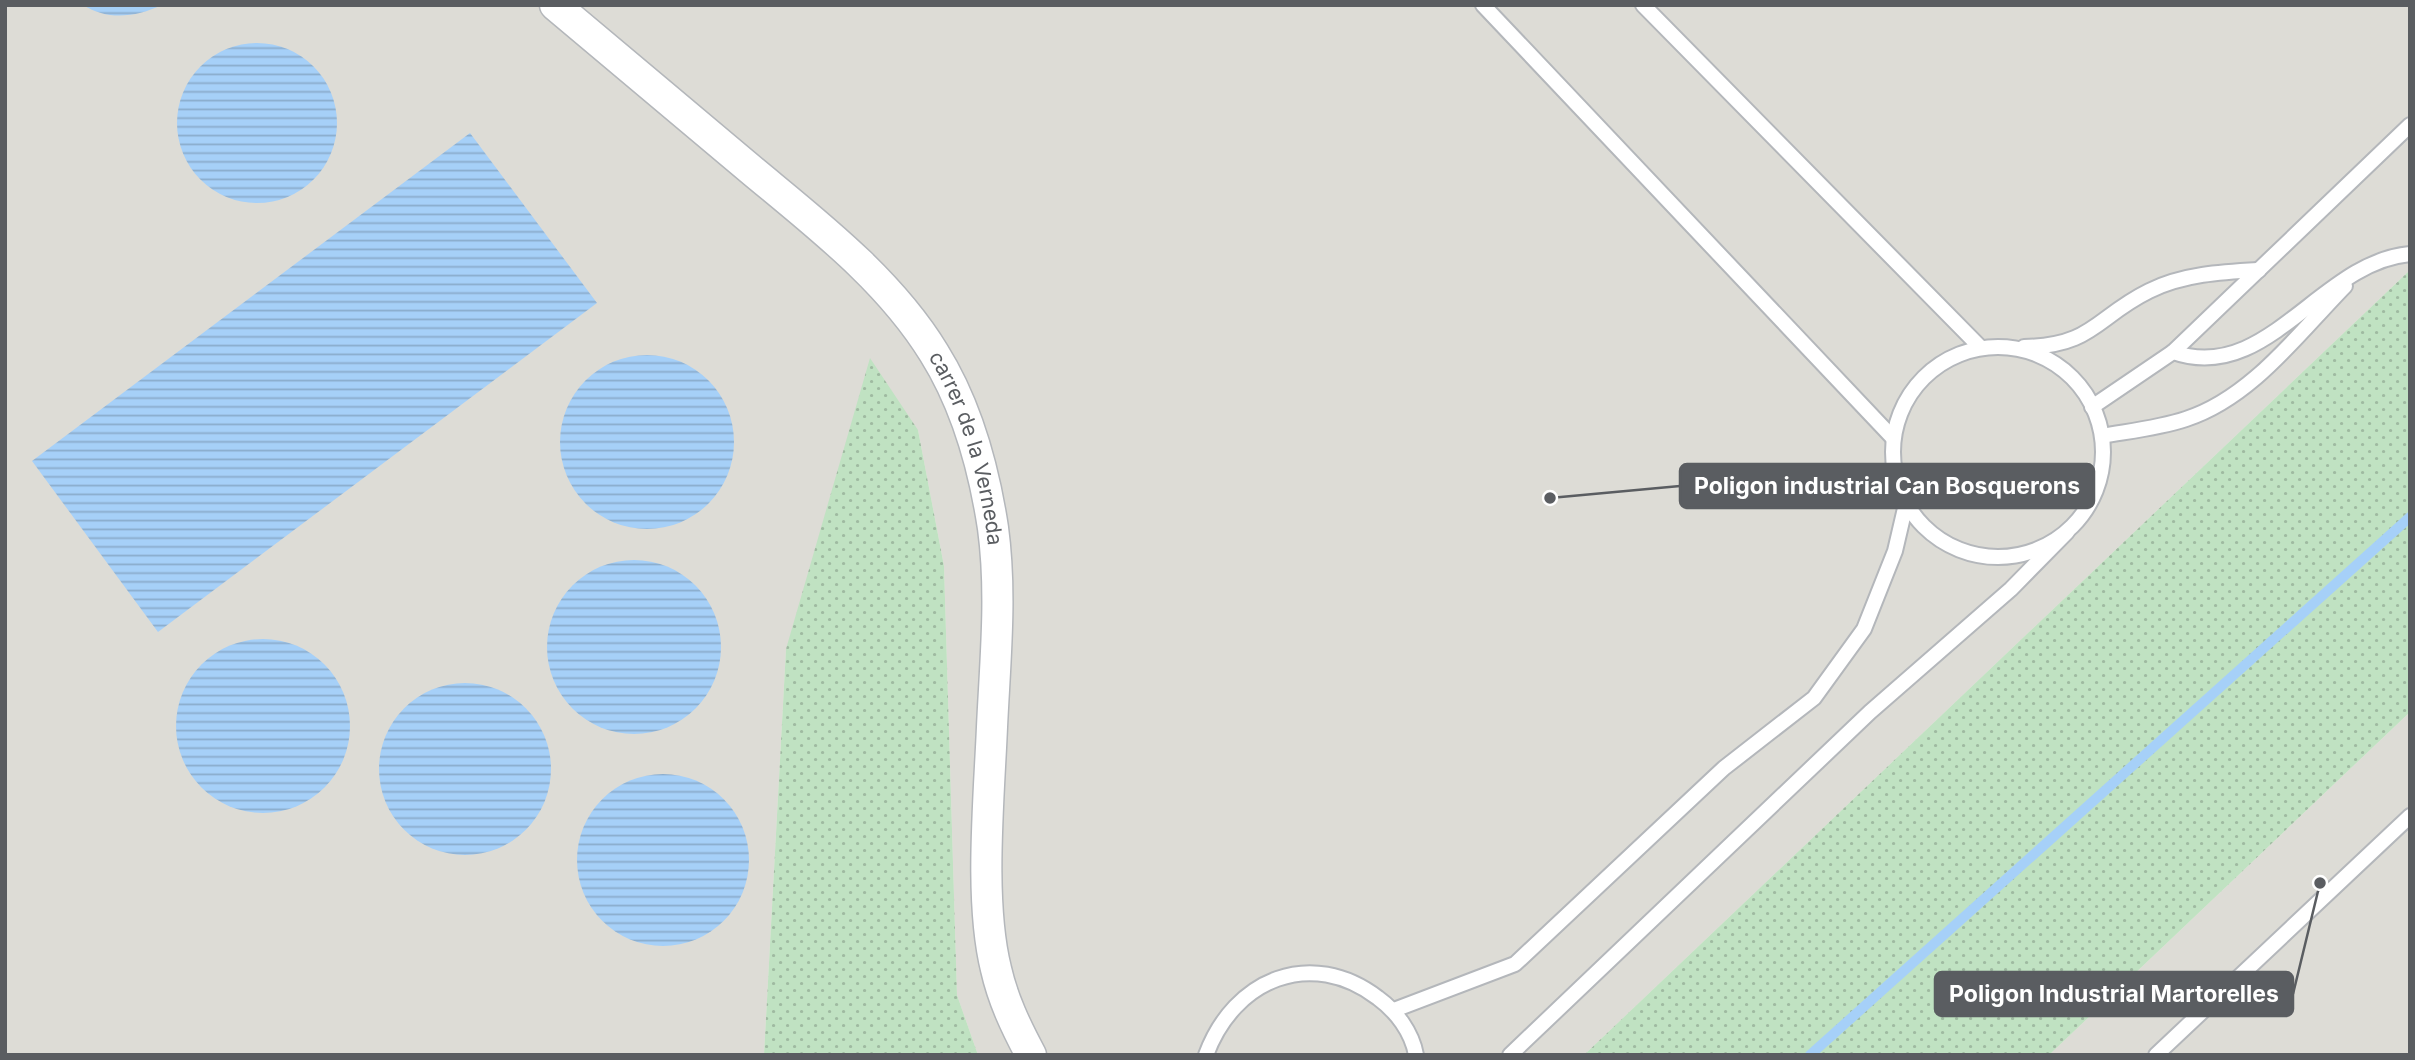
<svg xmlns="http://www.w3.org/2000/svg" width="2415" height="1060" viewBox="0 0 2415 1060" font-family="Inter,sans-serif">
	<defs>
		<pattern id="grass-dots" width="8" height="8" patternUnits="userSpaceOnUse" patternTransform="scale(1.75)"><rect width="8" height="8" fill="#c0e2c2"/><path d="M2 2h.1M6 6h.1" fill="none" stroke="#9fbaa1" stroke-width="1.8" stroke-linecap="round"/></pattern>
		<pattern id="water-rules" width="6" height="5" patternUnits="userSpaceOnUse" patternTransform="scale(1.75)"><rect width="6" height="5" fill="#a6d0f8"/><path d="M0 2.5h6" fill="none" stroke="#8aaccc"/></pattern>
	</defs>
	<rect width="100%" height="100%" fill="#eceae2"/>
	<g fill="#dddcd6">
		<path d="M 5,5 L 2410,5 L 2410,270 L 1584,1055 L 978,1055 L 957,995 L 944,566 L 918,430 L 786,649 L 764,1055 L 5,1055 Z"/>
		<path d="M 2410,712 L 2410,1055 L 2049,1055 Z"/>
	</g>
	<g fill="url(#grass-dots)">
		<path d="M 2410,270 L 2410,712 L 2049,1055 L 1584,1055 Z"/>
		<path d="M 870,358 L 918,430 L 944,566 L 957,995 L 978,1055 L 764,1055 L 786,649 Z"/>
	</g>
	<g fill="url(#water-rules)">
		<path d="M 83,5 L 162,5 C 136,17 108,21 83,5 Z"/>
		<circle cx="257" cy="123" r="80"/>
		<path d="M 470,133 L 597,303 L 158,632 L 32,461 Z"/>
		<circle cx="647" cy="442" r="87"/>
		<circle cx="634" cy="647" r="87"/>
		<circle cx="263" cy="726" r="87"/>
		<circle cx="465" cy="769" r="86"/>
		<circle cx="663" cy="860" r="86"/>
	</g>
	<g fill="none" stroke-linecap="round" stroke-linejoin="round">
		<path stroke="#a6d0f8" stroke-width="10" d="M 1810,1055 L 2410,517"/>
		<defs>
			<g id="service">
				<path d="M 1483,5 L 1893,438"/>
				<path d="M 1643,5 L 1981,348"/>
				<circle cx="1998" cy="452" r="105"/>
				<path d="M 2024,347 C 2093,346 2096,317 2149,291 C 2183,274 2222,272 2259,270"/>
				<path d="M 2173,352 L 2410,125"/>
				<path d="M 2092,407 L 2173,352 C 2267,385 2320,262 2410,254"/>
				<path d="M 2102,436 C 2130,431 2159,428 2186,419 C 2251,398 2298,334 2345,286"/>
				<path d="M 1394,1010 L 1515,964 L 1724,768 L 1814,698 L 1864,629 L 1895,551 L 1906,504"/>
				<path d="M 1206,1055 C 1234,979 1311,947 1378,998 C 1396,1011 1412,1032 1416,1055"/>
				<path d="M 1510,1055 L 1870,712 L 2011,589 L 2067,532"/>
				<path d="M 2156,1055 L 2410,816"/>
			</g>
			<g id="minor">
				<path id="s1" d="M 555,5 C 622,61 688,117 755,173 C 819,226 890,281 934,353 C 966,404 984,469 993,528 C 1002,594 995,662 992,727 C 989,798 979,901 996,969 C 1003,1000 1016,1027 1031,1055"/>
			</g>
		</defs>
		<use href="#service" stroke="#b4b7bb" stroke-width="18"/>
		<use href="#minor" stroke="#b4b7bb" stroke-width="33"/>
		<use href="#service" stroke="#fff" stroke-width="14"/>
		<use href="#minor" stroke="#fff" stroke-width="30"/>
	</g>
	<g text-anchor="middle" stroke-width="5" stroke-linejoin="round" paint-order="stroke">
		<g font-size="21" fill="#5a5d61" stroke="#fff">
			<text dy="7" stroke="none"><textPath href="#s1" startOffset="618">carrer de la Verneda</textPath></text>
		</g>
	</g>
	<path fill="none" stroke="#5a5d61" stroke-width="2.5" d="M1550 498L1680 486M2320 883L2293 994"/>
	<g fill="#5a5d61" stroke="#fff" stroke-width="2.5">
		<circle cx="1550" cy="498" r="7"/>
		<circle cx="2320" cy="883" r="7"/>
	</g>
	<g fill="#5a5d61" stroke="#5a5d61" stroke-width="2.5">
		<rect x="1680" y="464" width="414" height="44" rx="7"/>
		<rect x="1935" y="972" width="358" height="44" rx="7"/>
	</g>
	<g font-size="23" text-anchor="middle" font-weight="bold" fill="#fff">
		<text x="1887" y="494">Poligon industrial Can Bosquerons</text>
		<text x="2114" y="1002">Poligon Industrial Martorelles</text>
	</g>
	<rect width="2415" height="1060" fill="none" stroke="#5a5d61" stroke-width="14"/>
</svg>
